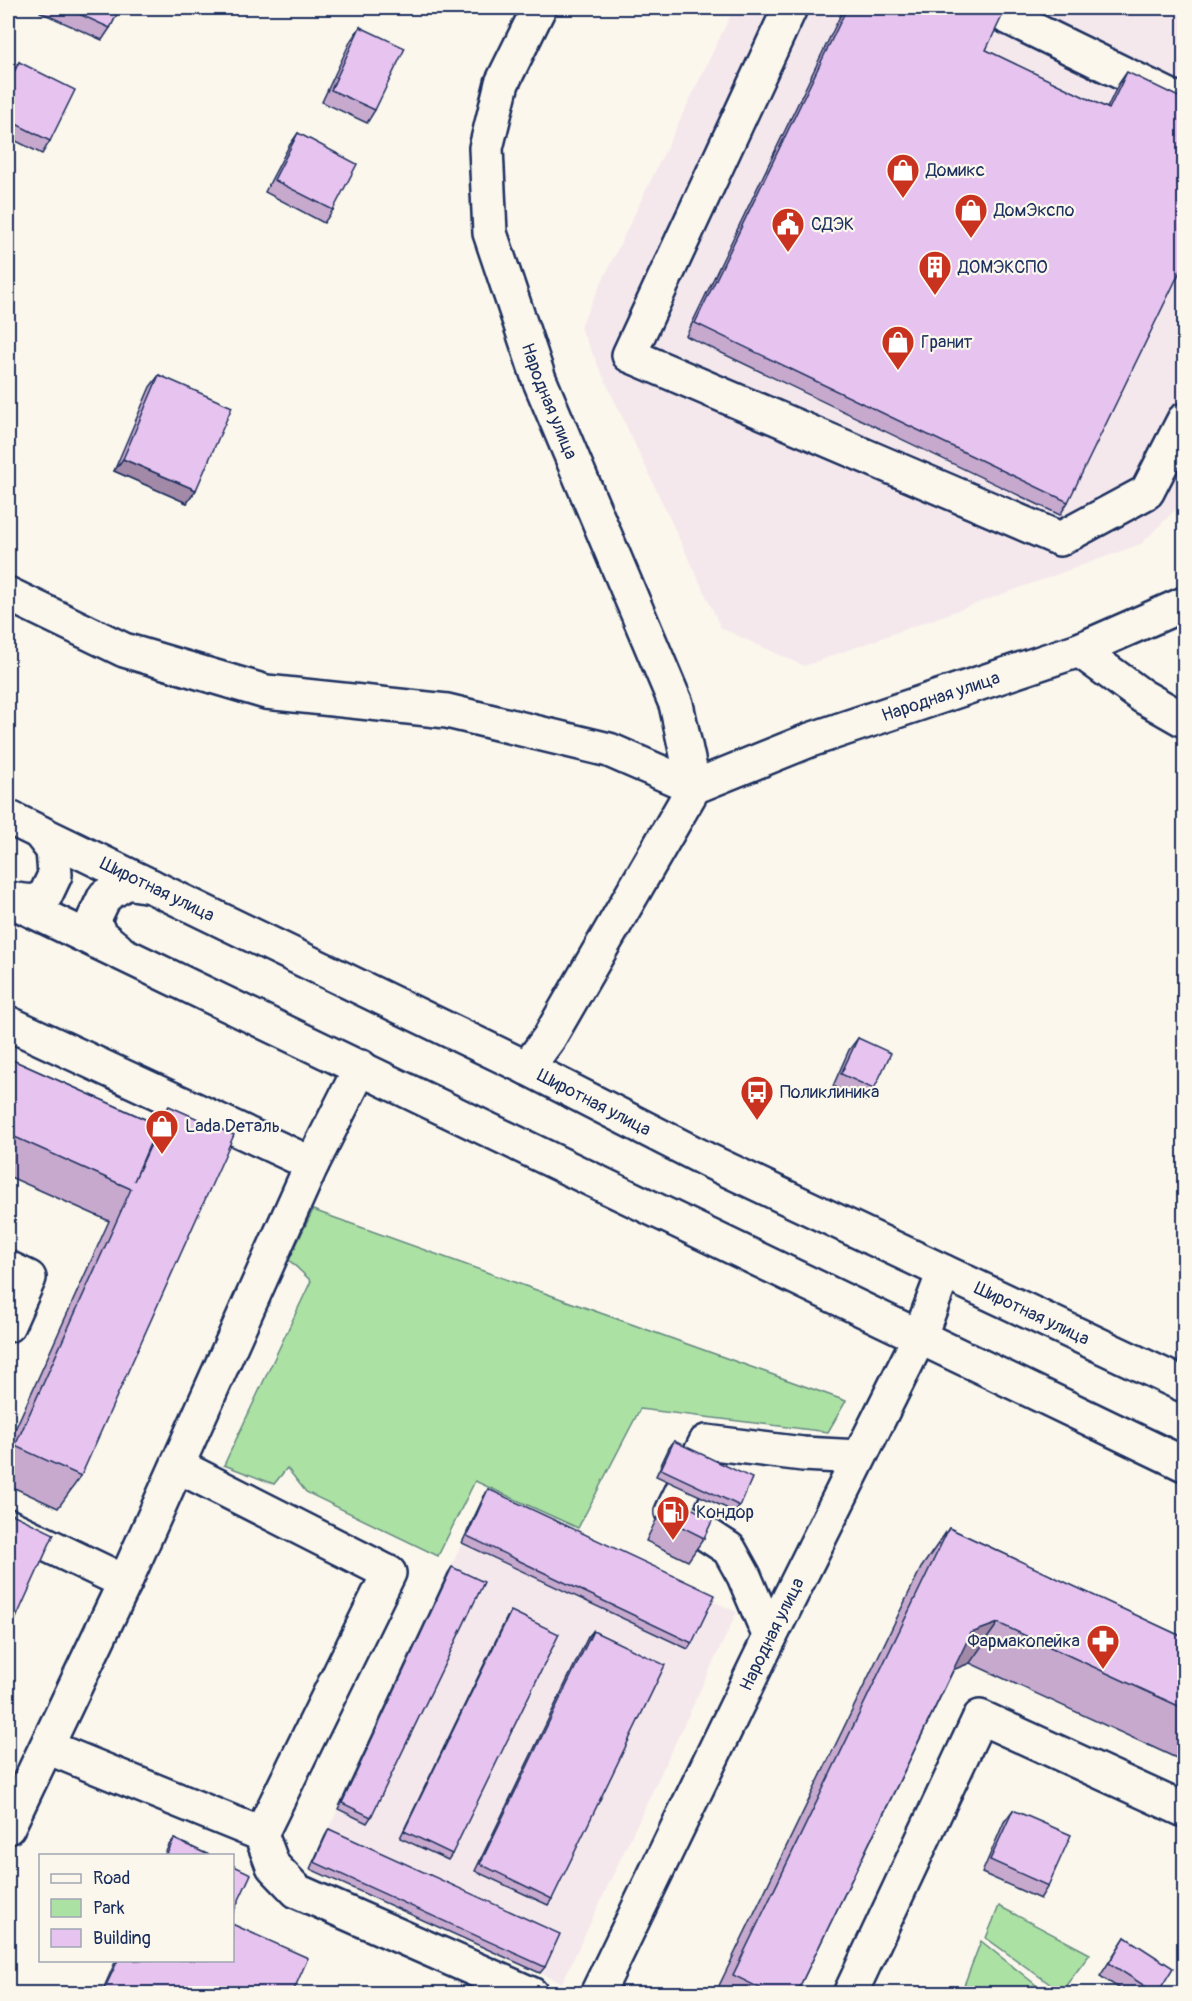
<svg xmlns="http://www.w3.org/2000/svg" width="1192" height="2001" viewBox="0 0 1192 2001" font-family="Pangolin,sans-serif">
	<rect width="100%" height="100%" fill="#fbf7ec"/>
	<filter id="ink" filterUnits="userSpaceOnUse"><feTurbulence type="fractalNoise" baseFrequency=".0167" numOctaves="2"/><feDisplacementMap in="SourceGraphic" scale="12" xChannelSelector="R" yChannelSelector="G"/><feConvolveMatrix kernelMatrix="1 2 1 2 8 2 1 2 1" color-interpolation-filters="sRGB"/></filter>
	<g filter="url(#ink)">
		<g fill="#f5e8ed">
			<path d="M 734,8 L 1184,8 L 1184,501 L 1141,544 L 804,666 L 721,628 L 580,327 Z"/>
			<path d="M 484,1496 L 737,1612 L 562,1983 L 310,1869 Z"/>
		</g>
		<g fill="#ace1a4" stroke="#648881" stroke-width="1.5">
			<path d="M 313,1210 L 846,1401 L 828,1432 L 640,1409 L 578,1528 L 475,1481 L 438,1556 L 306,1492 L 287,1468 L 274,1484 L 224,1465 L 311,1281 L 289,1260 Z"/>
			<path d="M 999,1906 L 1090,1954 L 1061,1992 L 986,1938 Z"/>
			<path d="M 981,1941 L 1046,1993 L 961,1993 Z"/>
		</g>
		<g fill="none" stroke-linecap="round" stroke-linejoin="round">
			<defs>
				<g id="minor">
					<path id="s1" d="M 539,8 L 502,83 L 486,148 L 490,233 L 539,379 L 676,704 L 694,787"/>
					<path d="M 790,8 L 629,355 L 1060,539 L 1147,492 L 1184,420"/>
					<path d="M 989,8 L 1184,103"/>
					<path d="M 8,594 L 124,650 L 266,692 L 447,711 L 609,750 L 694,787"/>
					<path d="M 1079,650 L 1142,696 L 1184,720"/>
					<path d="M 8,1023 L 312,1164"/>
					<path id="s2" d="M 527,1068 L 549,1038 L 694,787 L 810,740 L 1079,650 L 1184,604"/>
					<path d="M 8,1268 L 29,1278 L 8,1325"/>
					<path d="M 8,1526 L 125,1582"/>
					<path d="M 770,1637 L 744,1576 L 729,1549 L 672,1512 L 706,1442 L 803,1454 L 859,1457"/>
					<path d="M 47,1747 L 261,1834 L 389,1573 L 178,1466"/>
					<path d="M 8,1827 L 125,1582 L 312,1164 L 361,1067"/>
					<path d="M 261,1834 L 273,1866 L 297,1891 L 531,1994"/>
					<path id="s3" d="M 597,1994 L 770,1637 L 919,1338 L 944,1272"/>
					<path d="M 850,1994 L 980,1717 L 1184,1810"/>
				</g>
				<g id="major">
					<path id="s4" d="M 8,817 L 527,1068 L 707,1160 L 1184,1385"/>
					<path d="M 8,899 L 1184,1464"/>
					<path d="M 8,899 L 33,902 L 45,896 L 55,875 L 53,850 L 39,832"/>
					<path d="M 117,949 L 99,934 L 94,919 L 105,896 L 127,882 L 151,886"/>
				</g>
			</defs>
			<use href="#minor" stroke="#1b2f5e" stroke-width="38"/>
			<use href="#major" stroke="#1b2f5e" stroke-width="38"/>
			<use href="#minor" stroke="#fbf7ec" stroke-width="33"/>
			<use href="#major" stroke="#fbf7ec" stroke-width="33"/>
		</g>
		<g fill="#c7a9ce" stroke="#1b2f5e" stroke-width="1.5">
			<path d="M 43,8 L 120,8 L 110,28 L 102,40 L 40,12 Z"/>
			<path d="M 844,8 L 998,8 L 986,50 L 1107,108 L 1118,85 L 1127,72 L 1068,502 L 1060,515 L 686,336 Z"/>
			<path d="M 360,27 L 375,110 L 367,123 L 322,102 L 351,40 Z"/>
			<path d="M 19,62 L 50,141 L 42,154 L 8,137 L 8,80 Z"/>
			<path d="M 298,133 L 333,210 L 324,223 L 265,192 L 289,146 Z"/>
			<path d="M 159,375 L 196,490 L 187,503 L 114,471 L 150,387 Z"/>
			<path d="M 858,1038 L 874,1089 L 865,1101 L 833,1086 L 849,1050 Z"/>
			<path d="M 8,1058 L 156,1124 L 169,1106 L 81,1476 L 58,1508 L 8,1485 L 8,1445 L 109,1221 L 8,1176 Z"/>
			<path d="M 674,1441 L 740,1506 L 735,1512 L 656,1476 L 669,1448 Z"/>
			<path d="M 488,1489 L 692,1643 L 688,1649 L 462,1543 L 484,1496 Z"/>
			<path d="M 671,1498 L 704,1538 L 688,1561 L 646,1541 L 655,1522 Z"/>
			<path d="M 949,1528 L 1185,1638 L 1185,1762 L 970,1663 L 954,1669 L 796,1994 L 715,1994 L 921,1568 Z"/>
			<path d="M 452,1567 L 371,1817 L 367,1823 L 338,1809 L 448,1573 Z"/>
			<path d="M 511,1611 L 452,1854 L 448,1860 L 400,1838 L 507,1617 Z"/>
			<path d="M 593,1631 L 552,1899 L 548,1905 L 475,1871 L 588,1637 Z"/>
			<path d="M 1013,1810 L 1048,1886 L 1040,1899 L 982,1873 L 1004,1822 Z"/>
			<path d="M 329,1829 L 545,1967 L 540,1973 L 310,1869 L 325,1836 Z"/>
			<path d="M 174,1839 L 211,1856 L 164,1856 L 169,1845 Z"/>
			<path d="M 1125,1937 L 1157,1994 L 1128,1994 L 1100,1976 Z"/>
			<path d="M 116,1960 L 232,1960 L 292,1994 L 101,1994 Z"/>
		</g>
		<g fill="#a289a7" stroke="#1b2f5e" stroke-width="1.5">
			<path d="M 123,459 L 196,490 L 187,503 L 114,471 Z"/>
			<path d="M 998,1623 L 970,1663 L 943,1674 L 971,1633 Z"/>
		</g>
		<g fill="#e7c4ef" stroke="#1b2f5e" stroke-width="1.5">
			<path d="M 66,8 L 120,8 L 110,28 Z"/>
			<path d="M 847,8 L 998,8 L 1005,10 L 986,50 L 1109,109 L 1127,72 L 1185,100 L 1185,261 L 1068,502 L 695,323 Z"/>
			<path d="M 360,27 L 405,48 L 375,110 L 331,90 Z"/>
			<path d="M 19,62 L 75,90 L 50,141 L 8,120 L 8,85 Z"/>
			<path d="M 298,133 L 357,164 L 333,210 L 274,180 Z"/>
			<path d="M 159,375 L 232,407 L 196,490 L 123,459 Z"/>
			<path d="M 858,1038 L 891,1053 L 874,1089 L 841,1074 Z"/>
			<path d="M 8,1058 L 158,1125 L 134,1181 L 169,1106 L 234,1135 L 81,1476 L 15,1446 L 131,1189 L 8,1134 Z"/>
			<path d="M 674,1441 L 752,1478 L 740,1506 L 661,1469 Z"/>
			<path d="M 488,1489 L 715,1595 L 692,1643 L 467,1536 Z"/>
			<path d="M 671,1498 L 713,1519 L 704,1538 L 662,1517 Z"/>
			<path d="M 8,1512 L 54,1534 L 8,1636 Z"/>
			<path d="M 949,1528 L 1185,1638 L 1185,1709 L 998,1623 L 971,1633 L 796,1994 L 772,1994 L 733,1975 Z"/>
			<path d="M 452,1567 L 484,1582 L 371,1817 L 342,1803 Z"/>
			<path d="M 511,1611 L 559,1634 L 452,1854 L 404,1831 Z"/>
			<path d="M 593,1631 L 665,1665 L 552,1899 L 480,1864 Z"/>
			<path d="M 1013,1810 L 1071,1835 L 1048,1886 L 990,1860 Z"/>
			<path d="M 329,1829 L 560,1934 L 545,1967 L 314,1862 Z"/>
			<path d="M 174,1839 L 211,1856 L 166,1856 Z"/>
			<path d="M 232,1865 L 251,1874 L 232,1915 Z"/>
			<path d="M 232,1924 L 308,1958 L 292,1994 L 102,1994 L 118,1960 L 232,1960 Z"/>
			<path d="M 1125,1937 L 1173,1968 L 1157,1994 L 1109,1963 Z"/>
		</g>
	</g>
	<defs>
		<symbol id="shop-pin" viewBox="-11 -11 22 30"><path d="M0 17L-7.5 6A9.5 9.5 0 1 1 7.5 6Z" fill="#c8321e" stroke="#fbf7ec"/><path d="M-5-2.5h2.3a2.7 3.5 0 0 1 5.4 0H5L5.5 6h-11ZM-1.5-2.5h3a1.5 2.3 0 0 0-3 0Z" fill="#fff"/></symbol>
		<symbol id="civic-pin" viewBox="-11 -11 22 30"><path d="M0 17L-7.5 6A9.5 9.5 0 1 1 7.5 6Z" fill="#c8321e" stroke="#fbf7ec"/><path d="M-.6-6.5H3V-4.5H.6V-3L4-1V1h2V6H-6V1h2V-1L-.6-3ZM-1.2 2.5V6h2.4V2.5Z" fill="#fff"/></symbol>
		<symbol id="building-pin" viewBox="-11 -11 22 30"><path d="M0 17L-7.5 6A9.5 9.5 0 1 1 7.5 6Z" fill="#c8321e" stroke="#fbf7ec"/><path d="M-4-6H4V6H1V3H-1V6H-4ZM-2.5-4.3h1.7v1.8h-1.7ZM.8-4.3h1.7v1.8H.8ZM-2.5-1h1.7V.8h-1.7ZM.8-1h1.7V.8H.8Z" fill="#fff"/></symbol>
		<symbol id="bus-pin" viewBox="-11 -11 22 30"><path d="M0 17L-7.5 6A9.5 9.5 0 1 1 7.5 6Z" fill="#c8321e" stroke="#fbf7ec"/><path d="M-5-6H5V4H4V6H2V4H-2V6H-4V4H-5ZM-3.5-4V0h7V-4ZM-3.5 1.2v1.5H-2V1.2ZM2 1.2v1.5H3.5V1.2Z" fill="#fff"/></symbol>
		<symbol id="fuel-pin" viewBox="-11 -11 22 30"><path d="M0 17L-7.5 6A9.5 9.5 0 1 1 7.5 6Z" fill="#c8321e" stroke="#fbf7ec"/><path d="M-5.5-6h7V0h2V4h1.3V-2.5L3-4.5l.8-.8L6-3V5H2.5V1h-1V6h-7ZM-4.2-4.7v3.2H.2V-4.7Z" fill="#fff"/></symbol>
		<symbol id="pharmacy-pin" viewBox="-11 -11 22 30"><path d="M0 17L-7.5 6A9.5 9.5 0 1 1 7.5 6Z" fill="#c8321e" stroke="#fbf7ec"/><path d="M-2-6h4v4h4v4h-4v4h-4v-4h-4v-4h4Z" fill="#fff"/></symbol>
	</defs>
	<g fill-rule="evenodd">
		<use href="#shop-pin" x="884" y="151" width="38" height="52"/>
		<use href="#shop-pin" x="952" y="191" width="38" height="52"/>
		<use href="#civic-pin" x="769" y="205" width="38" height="52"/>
		<use href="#building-pin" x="916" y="248" width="38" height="52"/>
		<use href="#shop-pin" x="879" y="323" width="38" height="52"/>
		<use href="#bus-pin" x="738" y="1073" width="38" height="52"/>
		<use href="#shop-pin" x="143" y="1107" width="38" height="52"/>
		<use href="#fuel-pin" x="654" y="1493" width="38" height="52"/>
		<use href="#pharmacy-pin" x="1084" y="1622" width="38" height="52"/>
	</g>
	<g text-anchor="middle" stroke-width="4.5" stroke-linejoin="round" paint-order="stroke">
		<g font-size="18" fill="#1b2f5e" stroke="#fbf7ec" text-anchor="start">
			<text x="926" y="176">Домикс</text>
			<text x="994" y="216">ДомЭкспо</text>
			<text x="811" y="230">СДЭК</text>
			<text x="958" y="273">ДОМЭКСПО</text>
			<text x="921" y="348">Гранит</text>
			<text x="780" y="1098">Поликлиника</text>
			<text x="185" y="1132">Lada Dеталь</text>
			<text x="696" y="1518">Кондор</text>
			<text x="1080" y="1647" text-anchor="end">Фармакопейка</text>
		</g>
		<g font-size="18" fill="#1b2f5e" stroke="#fbf7ec">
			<text dy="6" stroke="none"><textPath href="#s1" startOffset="414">Народная улица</textPath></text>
			<text dy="6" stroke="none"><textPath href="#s2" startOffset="590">Народная улица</textPath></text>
			<text dy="6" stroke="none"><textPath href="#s4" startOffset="166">Широтная улица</textPath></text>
			<text dy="6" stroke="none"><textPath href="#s4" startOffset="652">Широтная улица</textPath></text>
			<text dy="6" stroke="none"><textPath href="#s4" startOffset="1138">Широтная улица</textPath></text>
			<text dy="6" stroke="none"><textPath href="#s3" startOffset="400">Народная улица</textPath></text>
		</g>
	</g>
	<rect width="1192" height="2001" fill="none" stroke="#fbf7ec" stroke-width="30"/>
	<rect x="15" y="15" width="1162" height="1971" fill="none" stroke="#1b2f5e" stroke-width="2" filter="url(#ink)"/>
	<rect x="39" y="1854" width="195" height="108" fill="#fbf7ec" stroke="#a1a7b3" stroke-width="1.5"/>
	<rect x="51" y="1874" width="30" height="9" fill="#fbf7ec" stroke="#a1a7b3" stroke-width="1.5"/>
	<text x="93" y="1884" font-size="18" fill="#1b2f5e">Road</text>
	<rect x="51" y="1899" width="30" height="18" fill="#ace1a4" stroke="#a1a7b3" stroke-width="1.5"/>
	<text x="93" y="1914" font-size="18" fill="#1b2f5e">Park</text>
	<rect x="51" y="1929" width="30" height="18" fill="#e7c4ef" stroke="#a1a7b3" stroke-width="1.5"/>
	<text x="93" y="1944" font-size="18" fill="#1b2f5e">Building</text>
</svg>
